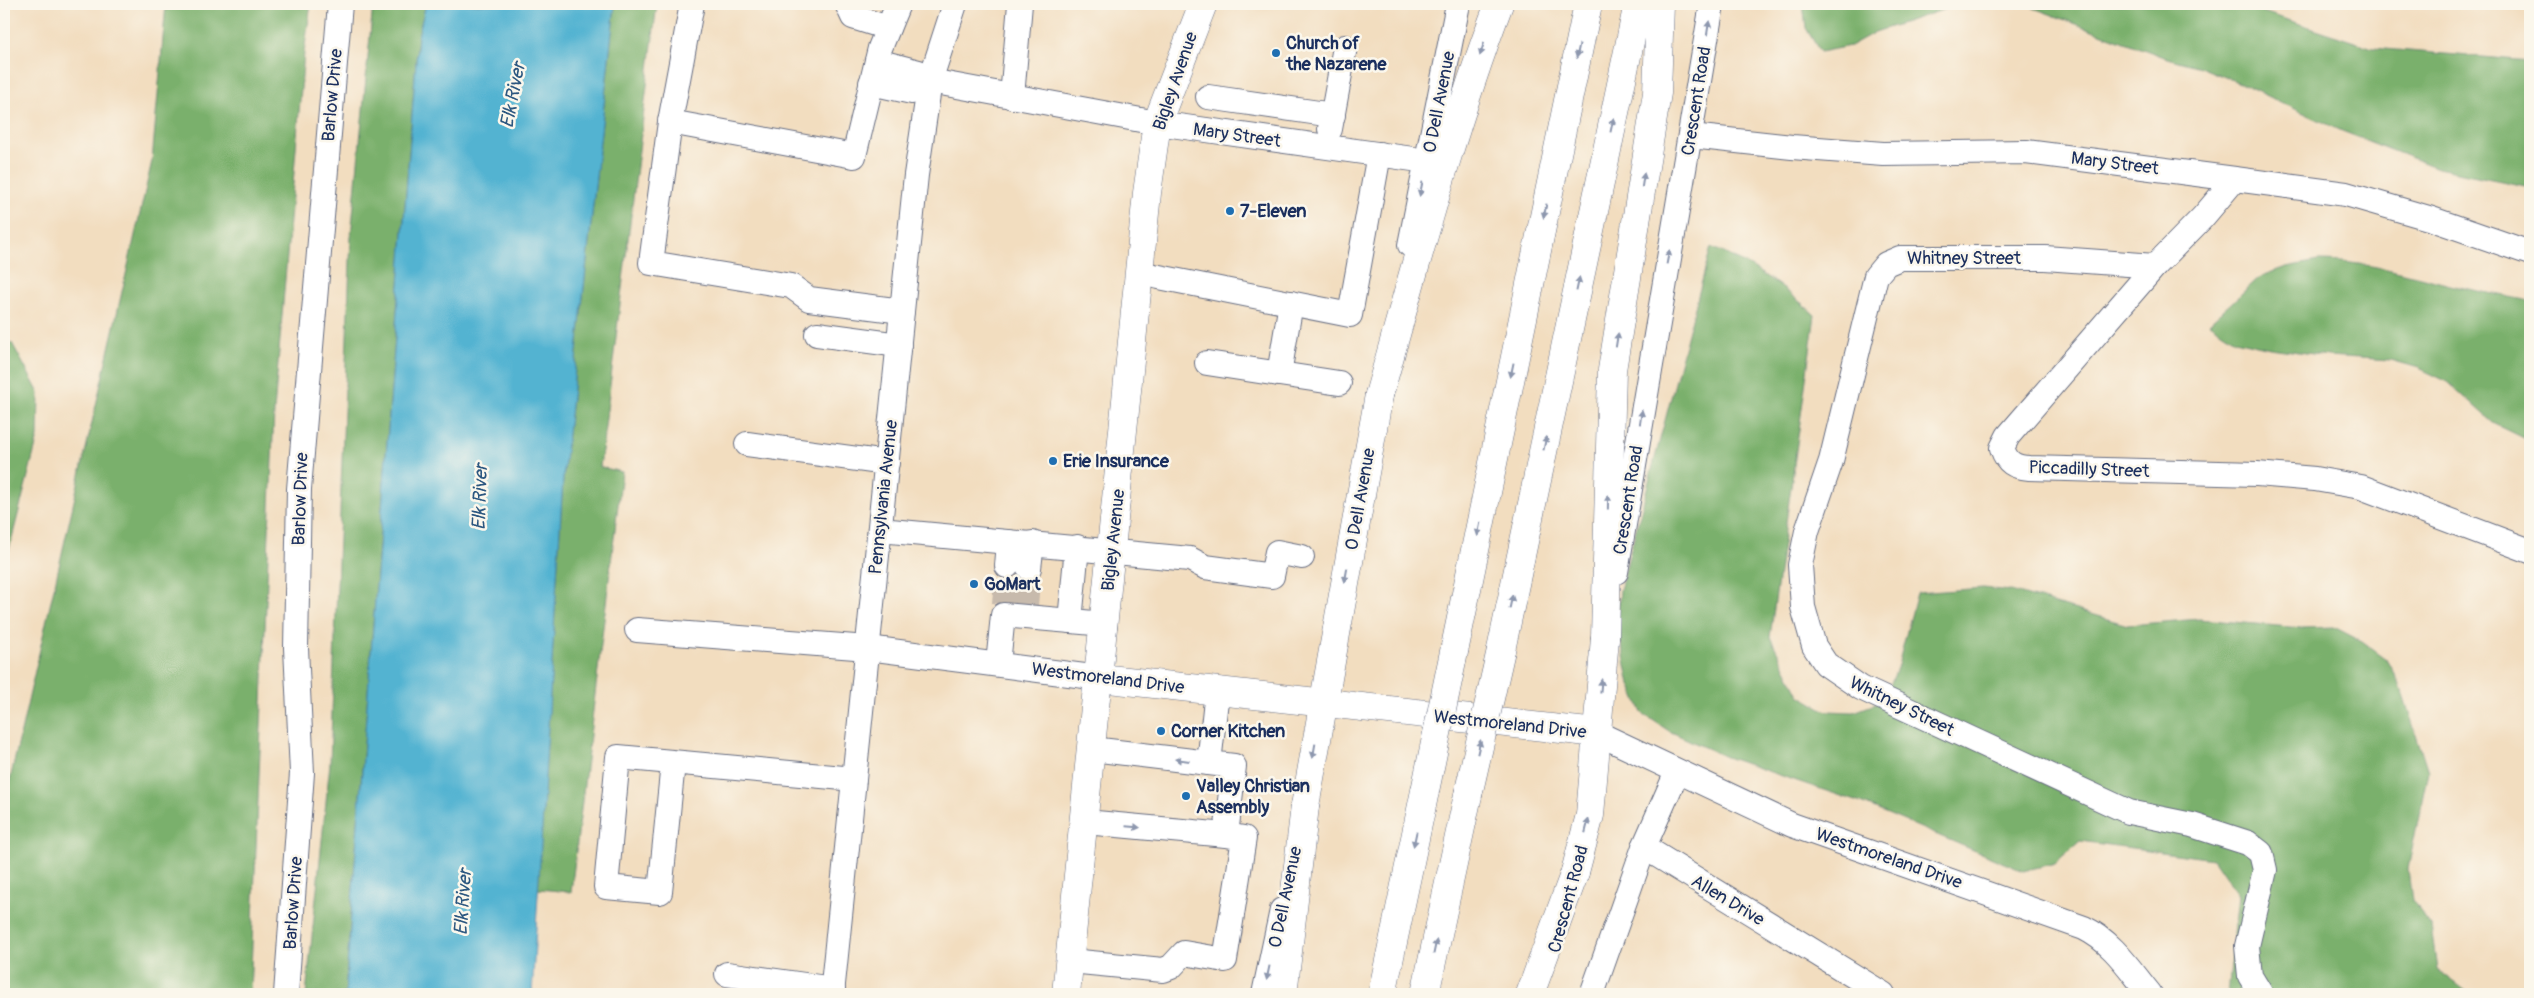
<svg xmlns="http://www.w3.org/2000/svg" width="2534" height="998" viewBox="0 0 2534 998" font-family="Pangolin,sans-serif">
	<rect width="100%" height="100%" fill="#fbf7ec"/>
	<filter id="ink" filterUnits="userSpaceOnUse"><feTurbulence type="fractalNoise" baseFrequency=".02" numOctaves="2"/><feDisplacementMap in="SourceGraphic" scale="10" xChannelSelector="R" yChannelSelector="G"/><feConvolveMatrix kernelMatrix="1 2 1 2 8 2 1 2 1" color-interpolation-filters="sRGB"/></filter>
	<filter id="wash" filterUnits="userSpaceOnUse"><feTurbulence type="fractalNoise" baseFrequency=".0096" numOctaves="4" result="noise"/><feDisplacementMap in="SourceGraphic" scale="20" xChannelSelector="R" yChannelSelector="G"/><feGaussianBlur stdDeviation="1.12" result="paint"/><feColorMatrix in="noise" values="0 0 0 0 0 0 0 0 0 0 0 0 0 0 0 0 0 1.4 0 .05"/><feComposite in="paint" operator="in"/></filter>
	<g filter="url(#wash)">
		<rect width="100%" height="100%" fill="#f2ddbf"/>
		<g fill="#7ab06c" stroke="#4a7065">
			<path d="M 166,4 L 311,4 L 304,53 L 274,411 L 250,994 L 4,994 L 4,806 L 152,161 Z"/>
			<path d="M 373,4 L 426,4 L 418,36 L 345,994 L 306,994 L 330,763 L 351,236 Z"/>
			<path d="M 615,4 L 657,4 L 600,467 L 622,472 L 571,892 L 538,889 L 563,479 Z"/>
			<path d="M 1803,4 L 1961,4 L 1875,32 L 1850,46 L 1820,52 L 1806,28 Z"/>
			<path d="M 2016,4 L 2239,4 L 2373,48 L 2530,61 L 2530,187 L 2438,168 L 2342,131 L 2240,83 L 2200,67 L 2167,58 L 2023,4 Z"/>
			<path d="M 1711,247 C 1752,265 1782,285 1815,315 L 1770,637 L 1799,695 L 1826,711 L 1854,712 L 1883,701 L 1897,669 L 1917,593 L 1983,588 L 2011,591 L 2128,625 L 2199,619 L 2301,628 L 2334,627 L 2361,641 L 2387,660 L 2400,685 L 2428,771 L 2408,869 L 2412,900 L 2431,926 L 2437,969 L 2470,994 L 2228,994 L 2238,895 L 2213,859 L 2080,841 L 2055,863 L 2023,871 L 1859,802 L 1726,757 L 1669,731 L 1642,713 L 1630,684 L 1617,623 L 1620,590 Z"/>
			<path d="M 2318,261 C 2367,261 2411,275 2458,287 C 2482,292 2506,296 2530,301 L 2530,441 L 2493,423 L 2448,382 L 2419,368 L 2391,360 L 2328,356 L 2270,348 L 2235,340 L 2209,323 L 2261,276 L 2286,267 Z"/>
			<path d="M 4,342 L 12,343 L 39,393 L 38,437 L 4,569 Z"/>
		</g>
		<path fill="#53b3d1" stroke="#377198" d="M 426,4 L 615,4 L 563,479 L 532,994 L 345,994 L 418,36 Z"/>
	</g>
	<g filter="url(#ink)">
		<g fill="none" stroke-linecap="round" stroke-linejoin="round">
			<g stroke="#c7baac" stroke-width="24" stroke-dasharray="24 12" stroke-linecap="butt">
				<path d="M 1004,604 L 1007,566"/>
				<path d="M 1026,606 L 1029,568"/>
			</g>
			<defs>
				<g id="minor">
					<path d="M 847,4 L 853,17 L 888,28"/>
					<path d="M 898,4 L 880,48 L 854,156 L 670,122 L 651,263 L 791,286 L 809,299 L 902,311"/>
					<path d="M 930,81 L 1157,123 L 1427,161"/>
					<path d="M 871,83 L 912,92 L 930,81 L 919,72 L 877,61"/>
					<path d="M 1012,97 L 1020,4"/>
					<path d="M 1208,97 L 1333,115"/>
					<path d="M 670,122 L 692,4"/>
					<path d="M 1330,129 L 1345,47"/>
					<path d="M 1691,136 L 1792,147 L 1883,154 L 2026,152 L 2235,179 L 2346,194 L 2432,219 L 2530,253"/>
					<path d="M 2235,179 L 2203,217 L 2155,266 L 2008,436 L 2002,448 C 2007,463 2014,467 2029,468 L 2257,474 L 2315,479 L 2361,487 L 2530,551"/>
					<path d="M 1410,245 L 1458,4"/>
					<path d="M 2155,266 L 2045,258 L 1900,258 L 1886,264 L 1876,276 L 1831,461 L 1807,531 L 1800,565 L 1803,607 L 1814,646 L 1826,664 L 1861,688 L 2129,812 L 2192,825 L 2248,843 L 2261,853 L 2265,870 L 2247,946 L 2250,976 L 2261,994"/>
					<path d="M 1139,273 L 1350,315 L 1379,154"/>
					<path d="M 817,334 L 899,345"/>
					<path d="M 1207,363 L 1339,383"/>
					<path d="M 1279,374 L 1291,303"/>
					<path d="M 747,444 L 887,463"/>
					<path d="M 880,530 L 1190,559 L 1205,567 L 1272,576 L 1277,552 L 1302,557"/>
					<path d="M 1007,566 L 1009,542"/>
					<path d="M 1029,568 L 1032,543"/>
					<path d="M 1616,572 L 1712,4"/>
					<path d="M 1070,621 L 1077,547"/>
					<path d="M 637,630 L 868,648 L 1100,678"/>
					<path d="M 998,664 L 1003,615 L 1105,624"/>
					<path d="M 1597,733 L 1792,825 L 2084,928 C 2113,942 2130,970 2150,994"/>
					<path d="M 673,763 L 660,892 L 606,887 L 618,757 L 854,779"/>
					<path d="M 1209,763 L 1217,691"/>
					<path d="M 1677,772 L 1644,847 L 1883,994"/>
					<path d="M 1085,822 L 1226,835 L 1234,766 L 1092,749"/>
					<path d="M 1070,961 L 1163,970 L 1171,967 L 1184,953 L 1225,960 L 1244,838 L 1226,835"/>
					<path d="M 727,974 L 833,989"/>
					<path d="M 286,994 L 302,773 L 296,648 L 299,489 L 340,4"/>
					<path d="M 832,994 L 916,175 L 930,81 L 955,4"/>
					<path d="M 1264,994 L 1282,910"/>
					<path d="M 1592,994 L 1644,847"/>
				</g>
				<g id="major">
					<path d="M 1100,678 L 1597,733"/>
					<path d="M 1305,806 L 1379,395"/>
					<path d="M 1575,872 L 1590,815 L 1605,638"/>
					<path d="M 1066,994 L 1147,193 L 1157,123 L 1203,4"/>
				</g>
				<g id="highway">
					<path d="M 1379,395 C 1416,264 1451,131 1499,4"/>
					<path d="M 1605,638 L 1612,370 L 1657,93 L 1660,4"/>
					<path d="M 1455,647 L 1588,4"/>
					<path d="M 1501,650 L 1638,4"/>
					<path d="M 1283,994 L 1305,806"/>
					<path d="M 1382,994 L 1425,791"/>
					<path d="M 1425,994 L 1468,795"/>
					<path d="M 1530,994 L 1575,872"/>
				</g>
			</defs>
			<use href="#minor" stroke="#666c80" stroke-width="26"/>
			<use href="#major" stroke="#666c80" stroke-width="29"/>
			<use href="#highway" stroke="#666c80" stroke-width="29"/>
			<use href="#minor" stroke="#fff" stroke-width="24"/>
			<use href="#major" stroke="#fff" stroke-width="28"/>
			<use href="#highway" stroke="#fff" stroke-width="28"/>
			<defs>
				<g id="highway-bridge">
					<path d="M 1425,791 L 1455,647"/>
					<path d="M 1468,795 L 1501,650"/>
				</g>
			</defs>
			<use href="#highway-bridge" stroke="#666c80" stroke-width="29" stroke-linecap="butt"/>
			<use href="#highway-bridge" stroke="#fff" stroke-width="28"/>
		</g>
		<defs><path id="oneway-solid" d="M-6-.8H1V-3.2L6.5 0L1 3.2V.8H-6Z" transform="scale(1.25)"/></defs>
		<g fill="#8d97ae">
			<use href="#oneway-solid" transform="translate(1708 28) rotate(-81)"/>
			<use href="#oneway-solid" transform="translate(1482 49) rotate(108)"/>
			<use href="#oneway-solid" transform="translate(1578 51) rotate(102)"/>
			<use href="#oneway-solid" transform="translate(1612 125) rotate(-78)"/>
			<use href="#oneway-solid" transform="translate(1643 180) rotate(-81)"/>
			<use href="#oneway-solid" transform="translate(1421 189) rotate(102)"/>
			<use href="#oneway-solid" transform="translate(1545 211) rotate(102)"/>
			<use href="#oneway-solid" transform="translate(1668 257) rotate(-79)"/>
			<use href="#oneway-solid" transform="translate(1578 284) rotate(-78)"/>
			<use href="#oneway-solid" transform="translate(1617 340) rotate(-81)"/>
			<use href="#oneway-solid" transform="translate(1512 370) rotate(102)"/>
			<use href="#oneway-solid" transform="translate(1641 417) rotate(-81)"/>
			<use href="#oneway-solid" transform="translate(1545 443) rotate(-78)"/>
			<use href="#oneway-solid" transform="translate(1608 502) rotate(-89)"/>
			<use href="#oneway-solid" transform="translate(1479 529) rotate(102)"/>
			<use href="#oneway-solid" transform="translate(1346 575) rotate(100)"/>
			<use href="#oneway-solid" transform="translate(1511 602) rotate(-78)"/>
			<use href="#oneway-solid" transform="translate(1601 686) rotate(-85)"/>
			<use href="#oneway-solid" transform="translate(1479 747) rotate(-77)"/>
			<use href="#oneway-solid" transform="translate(1314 751) rotate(100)"/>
			<use href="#oneway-solid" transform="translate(1182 760) rotate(-173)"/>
			<use href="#oneway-solid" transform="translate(1587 826) rotate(-76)"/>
			<use href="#oneway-solid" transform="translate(1133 827) rotate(5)"/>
			<use href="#oneway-solid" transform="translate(1415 839) rotate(102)"/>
			<use href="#oneway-solid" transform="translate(1435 947) rotate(-78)"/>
			<use href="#oneway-solid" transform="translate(1268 973) rotate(102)"/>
		</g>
	</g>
	<g fill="#1f6fb2" stroke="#fbf7ec" stroke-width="2">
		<circle cx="1276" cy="53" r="5"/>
		<circle cx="1230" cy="211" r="5"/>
		<circle cx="1053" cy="461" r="5"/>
		<circle cx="974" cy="584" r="5"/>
		<circle cx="1161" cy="731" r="5"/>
		<circle cx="1186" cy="796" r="5"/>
	</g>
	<g text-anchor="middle" stroke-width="5" stroke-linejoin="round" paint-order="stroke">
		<g font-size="18" font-weight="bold" fill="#1b2f5e" stroke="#fbf7ec" text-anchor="start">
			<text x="1286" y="49">Church of<tspan x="1286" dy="21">the Nazarene</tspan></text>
			<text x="1240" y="217">7-Eleven</text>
			<text x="1063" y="467">Erie Insurance</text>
			<text x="984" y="590">GoMart</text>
			<text x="1171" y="737">Corner Kitchen</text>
			<text x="1196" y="792">Valley Christian<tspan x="1196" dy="21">Assembly</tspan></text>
		</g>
		<g font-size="18" fill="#1b2f5e" stroke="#fbf7ec">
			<text transform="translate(1175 81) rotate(-71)" y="6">Bigley Avenue</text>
			<text transform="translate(332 95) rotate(-85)" y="6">Barlow Drive</text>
			<text transform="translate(1696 101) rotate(-81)" y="6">Crescent Road</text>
			<text transform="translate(1439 102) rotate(-79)" y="6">O Dell Avenue</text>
			<text transform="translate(1237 135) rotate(8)" y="6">Mary Street</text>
			<text transform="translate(2115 163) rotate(7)" y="6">Mary Street</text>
			<text x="1964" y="264">Whitney Street</text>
			<text transform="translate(2089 469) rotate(2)" y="6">Piccadilly Street</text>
			<text transform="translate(883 497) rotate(-84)" y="6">Pennsylvania Avenue</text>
			<text transform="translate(300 499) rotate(-88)" y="6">Barlow Drive</text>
			<text transform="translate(1360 499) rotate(-80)" y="6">O Dell Avenue</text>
			<text transform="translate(1628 500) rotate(-81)" y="6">Crescent Road</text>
			<text transform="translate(1113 540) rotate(-84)" y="6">Bigley Avenue</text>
			<text transform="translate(1108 678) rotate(7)" y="6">Westmoreland Drive</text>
			<text transform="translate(1902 706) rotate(26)" y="6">Whitney Street</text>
			<text transform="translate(1510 724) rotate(6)" y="6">Westmoreland Drive</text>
			<text transform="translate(1889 858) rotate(19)" y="6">Westmoreland Drive</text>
			<text transform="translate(1285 897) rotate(-78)" y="6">O Dell Avenue</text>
			<text transform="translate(1568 899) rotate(-75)" y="6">Crescent Road</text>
			<text transform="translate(1728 900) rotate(31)" y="6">Allen Drive</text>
			<text transform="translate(293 903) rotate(-86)" y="6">Barlow Drive</text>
		</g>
		<g font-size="19" font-style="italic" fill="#2c5780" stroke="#fbf7ec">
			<text transform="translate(512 95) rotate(-79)" y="7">Elk River</text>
			<text transform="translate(479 497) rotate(-88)" y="7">Elk River</text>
			<text transform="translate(462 902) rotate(-86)" y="7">Elk River</text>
		</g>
	</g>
	<rect width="2534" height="998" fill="none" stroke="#fbf7ec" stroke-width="20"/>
</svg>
